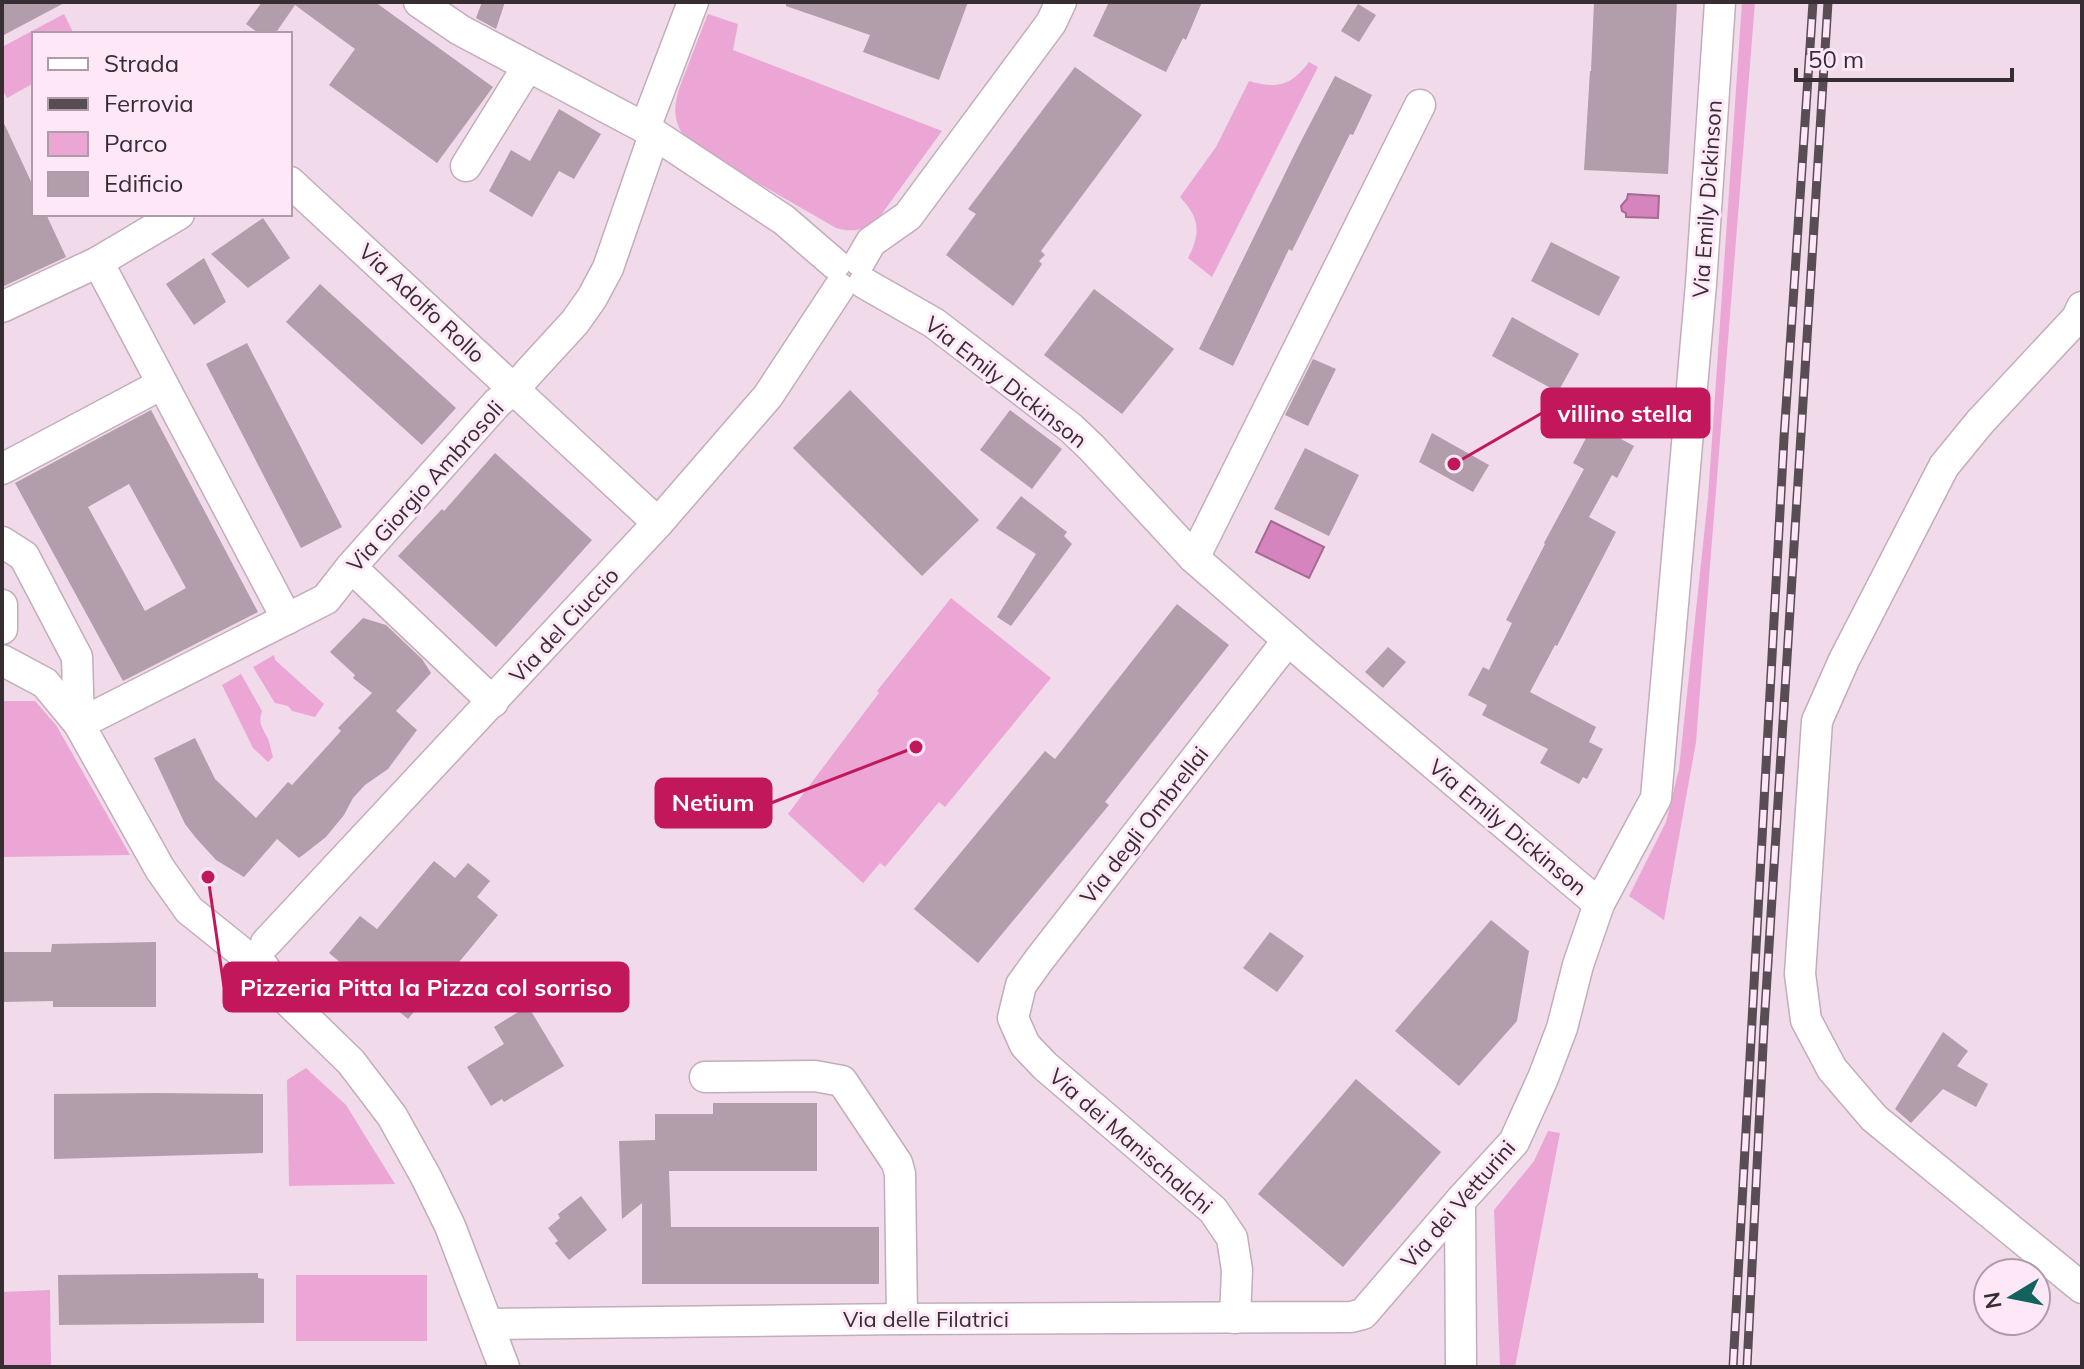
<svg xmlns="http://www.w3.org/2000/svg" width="2084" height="1369" viewBox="0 0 2084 1369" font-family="Mulish,sans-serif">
	<rect width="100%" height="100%" fill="#f1dae9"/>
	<g fill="#eba6d5">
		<path d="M 1742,2 L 1755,2 L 1700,691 L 1696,742 L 1664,920 L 1629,896 L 1666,822 L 1679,769 L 1708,498 Z"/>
		<path d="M 64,14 L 74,34 L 34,34 L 34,83 L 7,98 L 2,89 L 2,47 Z"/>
		<path d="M 708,14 L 738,24 L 733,50 L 942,131 L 878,219 C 865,230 853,233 836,228 L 692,145 C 664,118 677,94 689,63 C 695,47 701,31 708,14 Z"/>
		<path d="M 1309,62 L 1318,67 L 1212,277 L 1188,258 C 1201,233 1200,218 1180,197 L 1216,147 L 1249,81 C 1277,89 1291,86 1309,62 Z"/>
		<path d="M 951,598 L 1051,678 L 945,807 L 939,802 L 885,867 L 880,863 L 863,883 L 788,814 L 879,693 L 877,691 Z"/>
		<path d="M 274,655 L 275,660 L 324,704 L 315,717 L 292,711 L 288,706 L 275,703 L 253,667 Z"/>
		<path d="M 241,674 L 262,711 C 258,723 262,727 267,737 C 270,742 271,751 273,757 L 268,762 L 253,748 L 222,685 Z"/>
		<path d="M 2,701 L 35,701 L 56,725 L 130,855 L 2,857 Z"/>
		<path d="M 306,1068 L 346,1105 L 395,1184 L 289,1186 L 287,1080 Z"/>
		<path d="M 1548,1131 L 1560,1133 L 1515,1367 L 1500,1367 L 1494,1210 L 1534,1161 Z"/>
		<rect x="296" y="1275" width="131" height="66"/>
		<path d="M 50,1290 L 51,1367 L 2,1367 L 2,1292 Z"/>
	</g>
	<g fill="#d684bd" stroke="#a66a94" stroke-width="2">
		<path d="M 1628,194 L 1659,196 L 1658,218 L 1626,217 L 1626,213 L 1622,211 L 1621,206 L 1627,199 Z"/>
		<path d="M 1271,521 L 1324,547 L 1309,578 L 1256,552 Z"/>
	</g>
	<g fill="#b29dab" fill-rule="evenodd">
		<path d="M 2,2 L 66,2 L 2,36 Z"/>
		<path d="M 262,2 L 375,2 L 493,87 L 437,163 L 329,85 L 355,49 L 295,5 L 275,34 L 260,34 L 246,24 Z"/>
		<path d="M 482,2 L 505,2 L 496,29 L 476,18 Z"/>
		<path d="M 786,2 L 968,2 L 939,80 L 863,52 L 870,35 L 786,6 Z"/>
		<path d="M 1109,2 L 1202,2 L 1186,40 L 1183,38 L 1166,72 L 1093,36 Z"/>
		<path d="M 1594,2 L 1677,2 L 1668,174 L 1584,170 L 1590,71 L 1591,71 Z"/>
		<path d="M 1358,4 L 1376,15 L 1359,42 L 1341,31 Z"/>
		<path d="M 1075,67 L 1142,115 L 1041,251 L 1045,255 L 1039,261 L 1042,264 L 1013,306 L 946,255 L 976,214 L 968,209 Z"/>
		<path d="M 1335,76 L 1372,95 L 1353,135 L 1350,134 L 1292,251 L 1289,249 L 1233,366 L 1199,349 L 1299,145 Z"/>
		<path d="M 559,109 L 601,134 L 574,179 L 559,171 L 532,217 L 489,191 L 511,150 L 530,161 Z"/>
		<path d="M 2,119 L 34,188 L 34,214 L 46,214 L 66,257 L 2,287 Z"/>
		<path d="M 263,218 L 290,258 L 248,288 L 211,254 Z"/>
		<path d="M 1551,242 L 1620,277 L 1599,316 L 1531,281 Z"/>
		<path d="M 204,258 L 226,302 L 194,325 L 166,284 Z"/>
		<path d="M 320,284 L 456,408 L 422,445 L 286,322 Z"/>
		<path d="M 1094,289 L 1174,349 L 1122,414 L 1044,355 Z"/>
		<path d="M 1512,317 L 1579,354 L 1558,392 L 1492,356 Z"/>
		<path d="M 247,343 L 342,527 L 301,548 L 206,364 Z"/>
		<path d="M 1313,359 L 1336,369 L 1308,426 L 1285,415 Z"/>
		<path d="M 850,390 L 979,520 L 922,576 L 793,448 Z"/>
		<path d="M 1601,409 L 1630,424 L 1621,439 L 1634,446 L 1617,478 L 1612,475 L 1589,517 L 1616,532 L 1557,646 L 1555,645 L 1530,692 L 1596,727 L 1589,742 L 1603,749 L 1587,779 L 1583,777 L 1579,784 L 1540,763 L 1548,749 L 1482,715 L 1487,705 L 1468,695 L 1483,667 L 1489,670 L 1512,623 L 1506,620 L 1545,544 L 1544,543 L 1584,469 L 1573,463 Z"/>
		<path d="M 151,410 L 258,612 L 123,681 L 15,483 ZM 129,484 L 186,588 L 145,611 L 88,507 Z"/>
		<path d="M 1010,410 L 1062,449 L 1032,489 L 980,450 Z"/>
		<path d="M 1432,433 L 1489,465 L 1473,492 L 1419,462 Z"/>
		<path d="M 1305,448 L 1359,475 L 1329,536 L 1274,509 Z"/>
		<path d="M 495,453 L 592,540 L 496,647 L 398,556 L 442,509 L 444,511 Z"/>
		<path d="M 1021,496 L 1067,532 L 1064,536 L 1072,544 L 1011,626 L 997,617 L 1036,554 L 996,528 Z"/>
		<path d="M 1177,604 L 1229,645 L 1105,802 L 1109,805 L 978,963 L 914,909 L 1045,751 L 1055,759 Z"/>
		<path d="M 363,618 L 386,625 L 422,659 L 431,673 L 396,711 L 417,730 L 388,769 L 365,785 L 353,798 L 344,815 L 326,837 L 299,858 L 277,839 L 244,877 L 216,860 L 196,838 L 185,824 L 154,758 L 195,738 L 215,779 L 256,818 L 288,782 L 292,785 L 341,731 L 338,728 L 372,693 L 353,678 L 355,675 L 330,652 Z"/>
		<path d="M 1388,647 L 1406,662 L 1383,688 L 1365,672 Z"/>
		<path d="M 434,861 L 455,878 L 468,863 L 490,881 L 477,897 L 498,915 L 450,973 L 448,971 L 408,1019 L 329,953 L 360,916 L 377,929 Z"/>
		<path d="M 1491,920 L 1529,951 L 1517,1021 L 1459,1086 L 1395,1031 Z"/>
		<path d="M 1270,932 L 1304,956 L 1277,992 L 1243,968 Z"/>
		<path d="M 156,942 L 156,1007 L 53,1007 L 53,1001 L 2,1002 L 2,952 L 51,952 L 52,944 Z"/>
		<path d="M 528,1006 L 564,1066 L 504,1102 L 502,1099 L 491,1106 L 467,1067 L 504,1044 L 494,1027 Z"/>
		<path d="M 1943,1032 L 1968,1051 L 1957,1066 L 1988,1084 L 1976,1107 L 1943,1089 L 1911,1123 L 1895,1109 Z"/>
		<path d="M 1356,1079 L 1441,1152 L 1343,1267 L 1258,1194 Z"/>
		<path d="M 157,1093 L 263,1094 L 263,1153 L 54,1159 L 54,1094 Z"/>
		<path d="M 713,1103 L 817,1103 L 817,1171 L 669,1171 L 671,1227 L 879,1227 L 879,1284 L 642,1284 L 642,1203 L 622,1219 L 619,1141 L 655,1140 L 655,1114 L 713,1114 Z"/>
		<path d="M 581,1196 L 607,1230 L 569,1260 L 555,1243 L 558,1241 L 548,1228 L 560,1218 L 558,1214 Z"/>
		<path d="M 258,1273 L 258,1278 L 264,1279 L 264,1323 L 59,1325 L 58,1275 Z"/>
	</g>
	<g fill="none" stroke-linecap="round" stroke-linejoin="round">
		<defs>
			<g id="minor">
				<path d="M 419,2 L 460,30 L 645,128 L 784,220 L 835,264"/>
				<path d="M 645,128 L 693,2"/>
				<path d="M 466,166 L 528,66"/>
				<path d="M 290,182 L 658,523"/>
				<path d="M 860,261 L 871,242 L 908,216 L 1051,23 L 1061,2"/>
				<path d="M 98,262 L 287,619"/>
				<path d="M 864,283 L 934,323 L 1071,428 L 1091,447 L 1194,558 L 1312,661 L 1599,904"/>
				<path d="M 2,307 L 98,262 L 179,214"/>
				<path d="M 2082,307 L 2077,318 L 1980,422 L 1944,466 L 1844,660 L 1817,721 L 1800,974 L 1806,1020 L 1832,1069 L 1874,1118 L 2082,1288"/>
				<path d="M 2,469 L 162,384"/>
				<path d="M 2,542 L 24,556 L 77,657 L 79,724 L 160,869 L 189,910 L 240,951"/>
				<path d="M 1194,558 L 1420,105"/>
				<path d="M 351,567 L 493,702"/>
				<path d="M 2,605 L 2,629"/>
				<path d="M 2,660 L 45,683 L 79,724"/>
				<path d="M 79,724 L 326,599 L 351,567 L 497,403 L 514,389 L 530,371 L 575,322 L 592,298 L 608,268 L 654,135"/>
				<path d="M 266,943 L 658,523 L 768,396 L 839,288"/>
				<path d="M 263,966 L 283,996 L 351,1062 L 392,1116 L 426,1177 L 450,1226 L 504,1367"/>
				<path d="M 705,1077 L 815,1076 L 842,1081 L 897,1163 L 900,1174 L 902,1319"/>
				<path d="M 1460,1201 L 1461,1367"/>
				<path d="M 1235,1318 L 1237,1270 L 1232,1238 L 1213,1210 L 1045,1066 L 1025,1045 L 1013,1018 L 1021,985 L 1039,960 L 1288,640"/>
				<path d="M 488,1324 L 902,1319 L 1351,1317 L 1363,1314 L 1460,1201 L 1514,1142 L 1543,1078 L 1562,1028 L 1578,965 L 1599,904 L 1656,798 L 1701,284 L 1720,2"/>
			</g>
		</defs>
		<use href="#minor" stroke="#c3adbb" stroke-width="33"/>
		<use href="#minor" stroke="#fff" stroke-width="30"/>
		<defs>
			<g id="rail">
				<path d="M 1733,1367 L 1784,438 L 1813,2"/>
				<path d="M 1747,1367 L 1764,1026 L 1828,2"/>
			</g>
		</defs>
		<use href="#rail" stroke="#594d55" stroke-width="9"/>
		<use href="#rail" stroke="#fee7f6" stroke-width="6" stroke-dasharray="18" stroke-linecap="butt"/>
	</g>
	<g text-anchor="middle" stroke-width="6" stroke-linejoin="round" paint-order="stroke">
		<g font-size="22" fill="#372e34" stroke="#fee7f6">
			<text transform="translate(1707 199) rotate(-86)" y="8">Via Emily Dickinson</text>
			<text transform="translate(422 303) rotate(43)" y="8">Via Adolfo Rollo</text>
			<text transform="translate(1006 382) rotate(38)" y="8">Via Emily Dickinson</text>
			<text transform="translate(425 486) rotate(-48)" y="8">Via Giorgio Ambrosoli</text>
			<text transform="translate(564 625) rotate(-47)" y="8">Via del Ciuccio</text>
			<text transform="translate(1144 825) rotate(-52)" y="8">Via degli Ombrellai</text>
			<text transform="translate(1508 827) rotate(40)" y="8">Via Emily Dickinson</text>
			<text transform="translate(1131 1141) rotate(41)" y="8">Via dei Manischalchi</text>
			<text transform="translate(1458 1204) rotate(-49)" y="8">Via dei Vetturini</text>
			<text x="926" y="1327">Via delle Filatrici</text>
		</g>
	</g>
	<path fill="none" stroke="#c2185b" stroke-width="3" d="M1454 464L1542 413M916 747L771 803M208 877L224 987"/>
	<g fill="#c2185b" stroke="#fee7f6" stroke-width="3">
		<circle cx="1454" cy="464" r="8"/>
		<circle cx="916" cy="747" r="8"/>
		<circle cx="208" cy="877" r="8"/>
	</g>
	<g fill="#c2185b" stroke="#c2185b" stroke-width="3">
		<rect x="1542" y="389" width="167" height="48" rx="8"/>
		<rect x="656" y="779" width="115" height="48" rx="8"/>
		<rect x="224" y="963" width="404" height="48" rx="8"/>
	</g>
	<g font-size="24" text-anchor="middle" font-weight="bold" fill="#fff">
		<text x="1625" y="422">villino stella</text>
		<text x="713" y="811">Netium</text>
		<text x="426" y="996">Pizzeria Pitta la Pizza col sorriso</text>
	</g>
	<rect width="2084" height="1369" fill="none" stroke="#372e34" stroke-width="8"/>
	<rect x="32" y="32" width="260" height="184" fill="#fee7f6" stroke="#ae9da8" stroke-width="2"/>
	<rect x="48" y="58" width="40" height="12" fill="#ffffff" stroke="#ae9da8" stroke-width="2"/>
	<text x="104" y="72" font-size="24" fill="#372e34">Strada</text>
	<rect x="48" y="98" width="40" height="12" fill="#594d55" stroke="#ae9da8" stroke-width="2"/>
	<text x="104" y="112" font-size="24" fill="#372e34">Ferrovia</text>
	<rect x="48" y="132" width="40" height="24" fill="#eba6d5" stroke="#ae9da8" stroke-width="2"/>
	<text x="104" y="152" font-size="24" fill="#372e34">Parco</text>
	<rect x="48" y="172" width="40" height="24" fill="#b29dab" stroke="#ae9da8" stroke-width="2"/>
	<text x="104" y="192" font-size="24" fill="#372e34">Edificio</text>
	<g transform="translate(2012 1297) rotate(260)"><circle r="38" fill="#fee7f6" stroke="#ae9da8" stroke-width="2"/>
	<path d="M0-6L14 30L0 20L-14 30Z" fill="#14625e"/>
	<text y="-12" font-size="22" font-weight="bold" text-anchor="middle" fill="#372e34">N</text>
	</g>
	<path d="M1796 68v12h216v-12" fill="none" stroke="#372e34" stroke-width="4"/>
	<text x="1808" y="68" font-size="24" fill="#372e34" stroke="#fee7f6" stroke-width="6" paint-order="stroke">50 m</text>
</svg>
